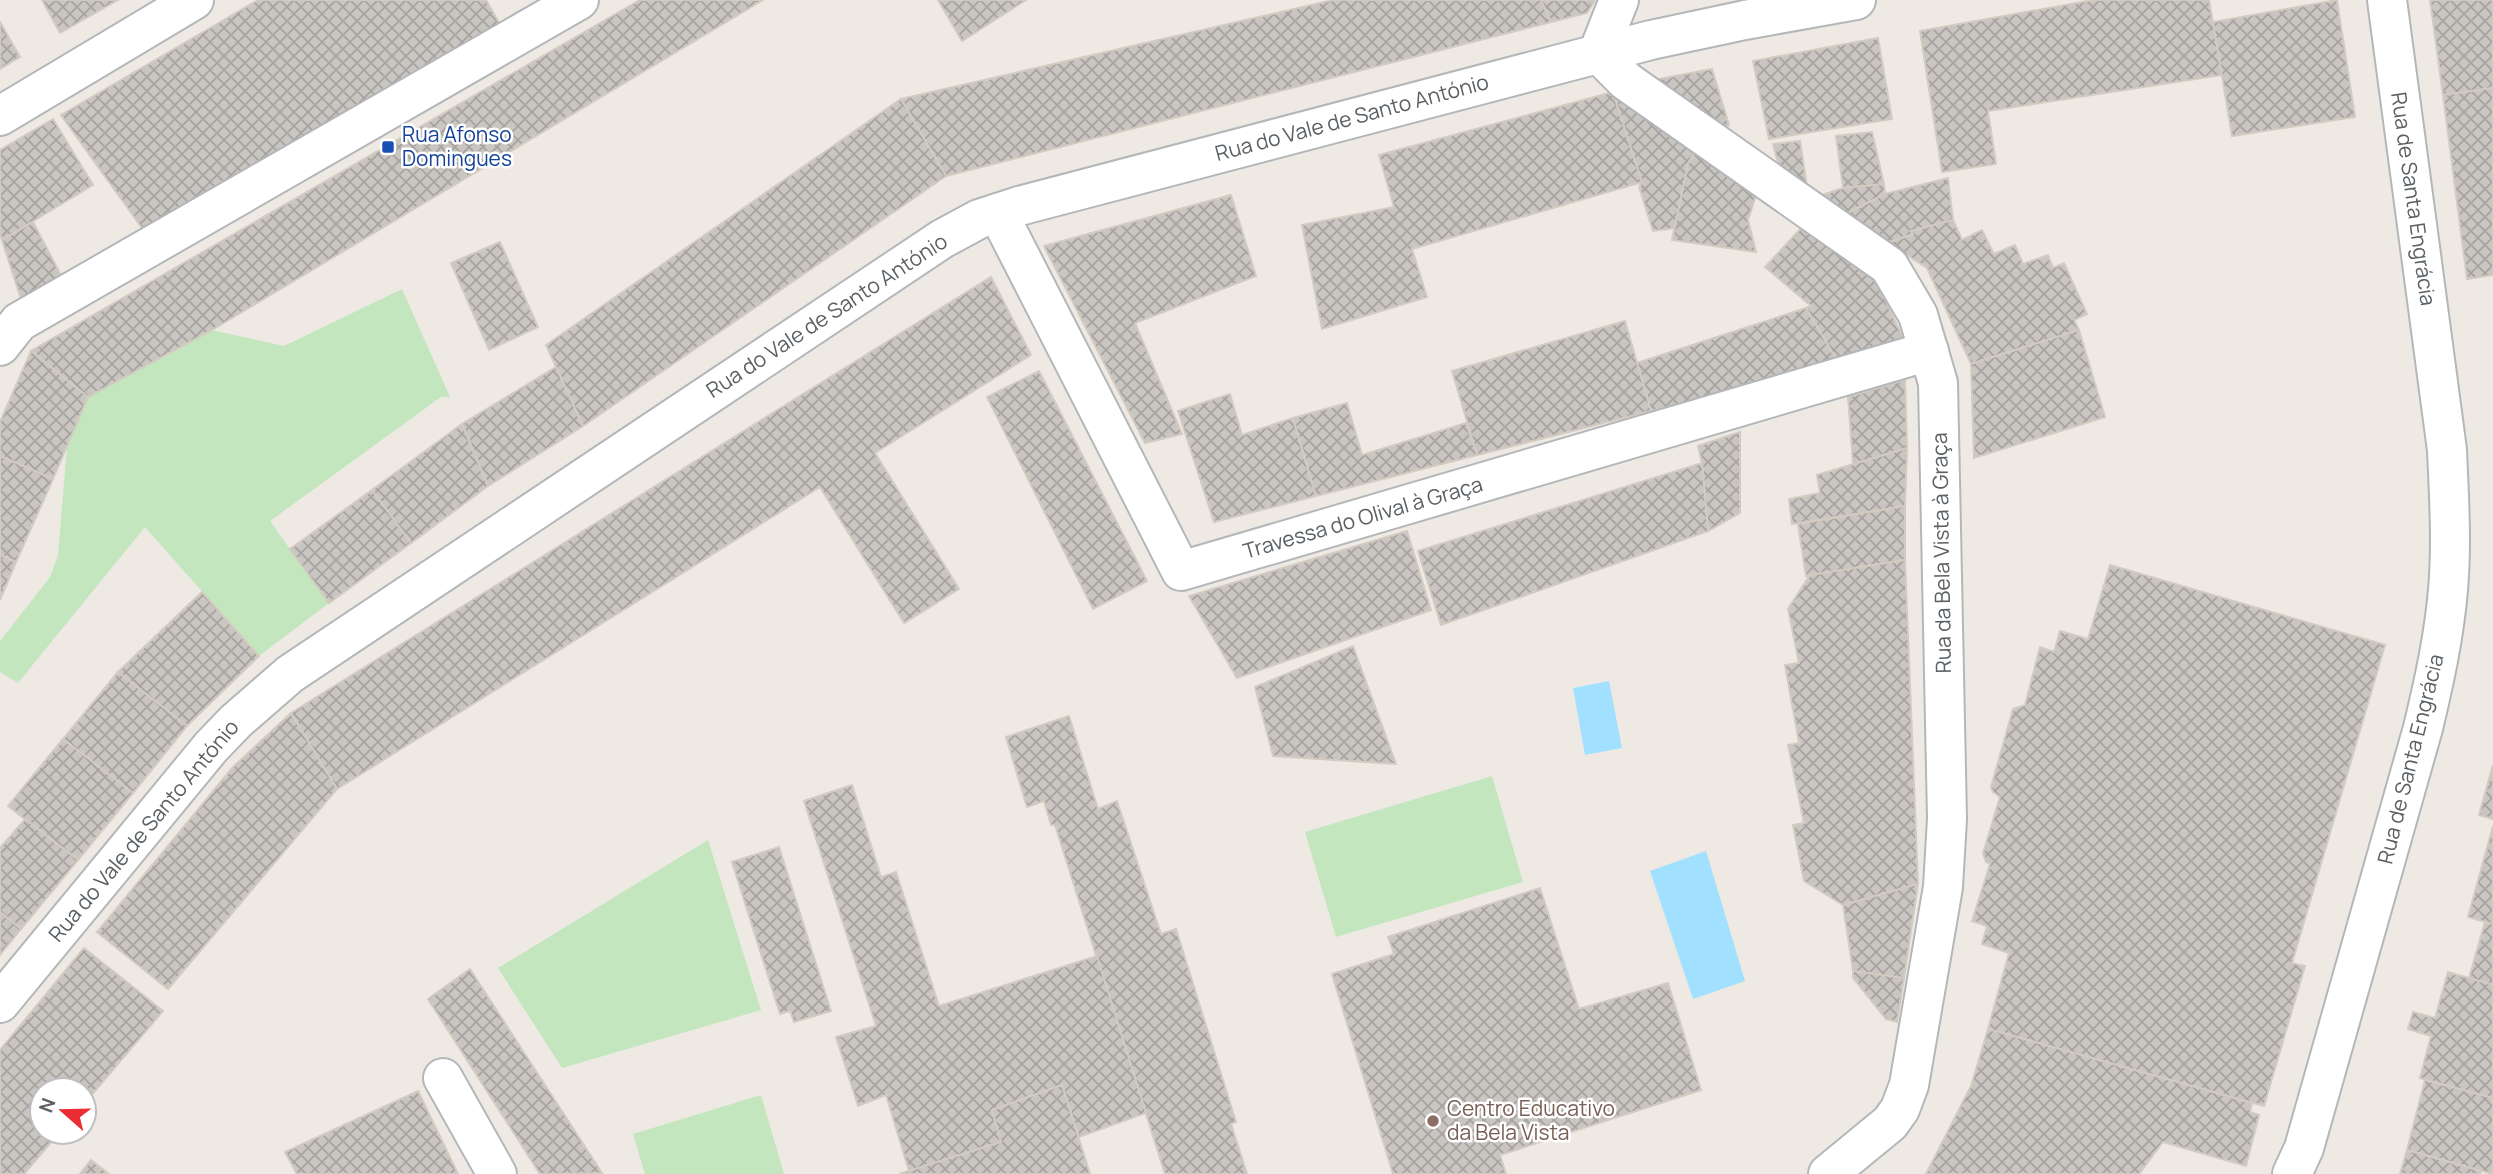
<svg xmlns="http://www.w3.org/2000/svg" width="2493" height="1174" viewBox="0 0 2493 1174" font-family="Manrope,sans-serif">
	<defs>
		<pattern id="building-cross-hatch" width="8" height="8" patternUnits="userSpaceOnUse" patternTransform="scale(1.75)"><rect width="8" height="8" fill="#c9c5c0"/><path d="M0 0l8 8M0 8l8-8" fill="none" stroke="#a6a3a0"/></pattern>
	</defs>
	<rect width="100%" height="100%" fill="#eeeae3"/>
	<g fill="#c3e6bf">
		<path d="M 402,289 L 450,397 L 441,397 L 270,521 L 329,603 L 259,656 L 145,527 L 18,683 L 0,672 L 0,641 L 50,577 L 58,555 L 67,446 L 88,397 L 212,330 L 284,346 Z"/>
		<path d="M 1492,776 L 1523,882 L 1336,937 L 1305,832 Z"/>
		<path d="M 708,840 L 761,1010 L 562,1068 L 498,968 Z"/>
		<path d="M 761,1095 L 784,1174 L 645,1174 L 633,1134 Z"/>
	</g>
	<g fill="#a2e0ff">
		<path d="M 1609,681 L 1622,748 L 1585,755 L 1573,688 Z"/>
		<path d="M 1706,851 L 1745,981 L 1693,999 L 1650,871 Z"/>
	</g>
	<g fill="url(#building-cross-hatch)" stroke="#d3cbc1" stroke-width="2">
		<path d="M 42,0 L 118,0 L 60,33 Z"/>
		<path d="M 258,0 L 486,0 L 501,26 L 144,231 L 61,115 Z"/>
		<path d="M 640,0 L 763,0 L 212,330 L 88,397 L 31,351 Z"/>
		<path d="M 938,0 L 1026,0 L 962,41 Z"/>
		<path d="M 1333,0 L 1541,0 L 1551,22 L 946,176 L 901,99 Z"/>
		<path d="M 1541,0 L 1595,0 L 1587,13 L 1551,22 Z"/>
		<path d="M 2093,0 L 2209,0 L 2222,75 L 1988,111 L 1996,164 L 1942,172 L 1920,31 Z"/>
		<path d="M 2337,0 L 2355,117 L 2232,136 L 2213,22 Z"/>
		<path d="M 2430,0 L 2493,0 L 2493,88 L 2443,95 Z"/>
		<path d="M 0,22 L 20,57 L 0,69 Z"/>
		<path d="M 1878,38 L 1892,119 L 1769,139 L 1753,61 Z"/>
		<path d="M 1712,69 L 1729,125 L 1722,132 L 1660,87 L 1659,79 Z"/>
		<path d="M 2493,88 L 2493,275 L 2467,279 L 2443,95 Z"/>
		<path d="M 1613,92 L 1642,182 L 1412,249 L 1427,297 L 1322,329 L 1302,225 L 1394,207 L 1379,155 Z"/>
		<path d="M 1613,92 L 1696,150 L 1688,164 L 1675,228 L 1653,231 L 1639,187 L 1642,182 Z"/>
		<path d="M 901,99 L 946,176 L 583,426 L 546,345 Z"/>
		<path d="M 53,119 L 93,185 L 2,240 L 0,233 L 0,150 Z"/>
		<path d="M 1872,132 L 1884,184 L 1843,188 L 1836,136 Z"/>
		<path d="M 1800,141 L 1808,192 L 1781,174 L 1773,144 Z"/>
		<path d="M 1696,150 L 1757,192 L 1748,220 L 1756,252 L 1672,240 L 1688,164 Z"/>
		<path d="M 1948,178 L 1953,220 L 1911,231 L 1913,234 L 1888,243 L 1843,215 L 1885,194 Z"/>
		<path d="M 1884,184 L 1885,194 L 1843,215 L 1816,197 L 1843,188 Z"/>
		<path d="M 1231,195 L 1256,276 L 1135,323 L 1182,434 L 1145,443 L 1044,246 Z"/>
		<path d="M 1953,220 L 1962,240 L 1982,230 L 1994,254 L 2015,245 L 2023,264 L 2048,255 L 2053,268 L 2064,263 L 2087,314 L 2074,320 L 2079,330 L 1971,364 L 1927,268 L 1888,243 L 1913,234 L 1911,231 Z"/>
		<path d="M 33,222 L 63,279 L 22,302 L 2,240 Z"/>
		<path d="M 1804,225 L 1874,275 L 1907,347 L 1839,364 L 1806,308 L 1811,306 L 1765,267 Z"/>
		<path d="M 500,242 L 538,327 L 489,350 L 451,263 Z"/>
		<path d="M 991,277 L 1031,355 L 875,453 L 959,589 L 904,623 L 820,487 L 337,789 L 291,713 Z"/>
		<path d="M 1806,308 L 1839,364 L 1651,411 L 1637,363 Z"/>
		<path d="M 1625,321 L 1651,411 L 1477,455 L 1452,371 Z"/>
		<path d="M 2079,330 L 2105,417 L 1974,458 L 1971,364 Z"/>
		<path d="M 31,351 L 88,397 L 53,479 L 0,456 L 0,422 Z"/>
		<path d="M 556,367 L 583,426 L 488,486 L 462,424 Z"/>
		<path d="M 1039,371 L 1147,581 L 1093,609 L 987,397 Z"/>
		<path d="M 1905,380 L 1907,448 L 1853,464 L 1848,397 Z"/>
		<path d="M 1230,394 L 1242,435 L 1293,418 L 1316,496 L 1214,522 L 1178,411 Z"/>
		<path d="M 1347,403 L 1362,455 L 1466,423 L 1477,455 L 1316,496 L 1293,418 Z"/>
		<path d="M 462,424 L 488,486 L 411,543 L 372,490 Z"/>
		<path d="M 1740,432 L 1740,513 L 1708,531 L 1702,463 L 1698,446 Z"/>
		<path d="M 1907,448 L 1905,506 L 1792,524 L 1789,499 L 1820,493 L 1817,475 Z"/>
		<path d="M 0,456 L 53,479 L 16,562 L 0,555 Z"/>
		<path d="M 1702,463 L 1708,531 L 1441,625 L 1418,551 Z"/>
		<path d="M 372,490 L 411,543 L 329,603 L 290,549 Z"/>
		<path d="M 1905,506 L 1905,560 L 1806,576 L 1798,524 Z"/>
		<path d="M 1407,531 L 1431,610 L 1237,678 L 1189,596 Z"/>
		<path d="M 0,555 L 16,562 L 0,600 Z"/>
		<path d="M 1905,560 L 1918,884 L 1843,905 L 1804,881 L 1793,825 L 1804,823 L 1788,745 L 1799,743 L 1785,665 L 1799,663 L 1788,609 L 1810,575 Z"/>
		<path d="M 2110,565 L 2385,645 L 2292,963 L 2305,966 L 2264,1106 L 1988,1029 L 2009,953 L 1982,944 L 1987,926 L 1972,921 L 1990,864 L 1986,862 L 1983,853 L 2000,797 L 1993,792 L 1991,787 L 2013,709 L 2025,705 L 2040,647 L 2054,652 L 2060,631 L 2088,639 Z"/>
		<path d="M 202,592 L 259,656 L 187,726 L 118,672 Z"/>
		<path d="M 1353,646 L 1396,764 L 1273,756 L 1255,687 Z"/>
		<path d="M 118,672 L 187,726 L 133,793 L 63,739 Z"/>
		<path d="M 291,713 L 337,789 L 168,989 L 97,932 L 233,767 Z"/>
		<path d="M 1069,716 L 1098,809 L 1117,801 L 1161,934 L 1176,929 L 1236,1122 L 1231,1124 L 1247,1174 L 1165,1174 L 1055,825 L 1051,825 L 1044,801 L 1027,807 L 1006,737 Z"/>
		<path d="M 63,739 L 133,793 L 78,860 L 8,806 Z"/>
		<path d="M 2493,765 L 2493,819 L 2479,815 Z"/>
		<path d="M 852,785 L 881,877 L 896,872 L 939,1006 L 1097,956 L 1146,1113 L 1079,1137 L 1062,1085 L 992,1110 L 1001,1142 L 909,1171 L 886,1095 L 858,1106 L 836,1037 L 876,1026 L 804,801 Z"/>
		<path d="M 25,819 L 78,860 L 21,929 L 0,912 L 0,848 Z"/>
		<path d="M 2493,826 L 2493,924 L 2468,917 Z"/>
		<path d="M 779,847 L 831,1011 L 794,1022 L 790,1011 L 780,1014 L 732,862 Z"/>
		<path d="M 1918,884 L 1904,978 L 1853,971 L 1843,905 Z"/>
		<path d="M 1540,888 L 1579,1009 L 1668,983 L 1701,1090 L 1500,1155 L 1506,1174 L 1393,1174 L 1332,974 L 1394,954 L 1388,937 Z"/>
		<path d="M 0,912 L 21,929 L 0,955 Z"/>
		<path d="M 2485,922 L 2493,924 L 2493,985 L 2469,978 Z"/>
		<path d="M 84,948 L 163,1011 L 84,1104 L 84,1090 L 42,1090 L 42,1132 L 60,1132 L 24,1174 L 0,1174 L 0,1050 Z"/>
		<path d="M 470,969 L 602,1173 L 540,1174 L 428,999 Z"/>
		<path d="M 1853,971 L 1904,978 L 1897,1022 L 1886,1019 L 1853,978 Z"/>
		<path d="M 2448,972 L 2493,985 L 2493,1098 L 2420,1078 L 2431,1036 L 2408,1029 L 2413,1012 L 2435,1018 Z"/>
		<path d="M 1988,1029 L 2252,1103 L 2250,1112 L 2259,1115 L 2246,1166 L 2163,1142 L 2139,1174 L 1926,1174 L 1971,1086 Z"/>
		<path d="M 2425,1080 L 2493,1098 L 2493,1174 L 2407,1150 Z"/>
		<path d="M 1062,1085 L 1090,1174 L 899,1174 L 1001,1142 L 992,1110 Z"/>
		<path d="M 418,1091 L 458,1174 L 297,1174 L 285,1152 Z"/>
		<path d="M 2407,1150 L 2481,1171 L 2480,1174 L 2400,1174 Z"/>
		<path d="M 91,1160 L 109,1174 L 80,1174 Z"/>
	</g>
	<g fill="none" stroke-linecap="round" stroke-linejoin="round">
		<defs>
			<g id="minor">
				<path d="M 1598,53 L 1626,81 L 1889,266 L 1918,315 L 1938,383 L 1947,819 L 1943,887 L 1909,1085 L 1900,1109 L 1890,1123 L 1828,1174"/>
				<path d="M 1598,53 L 1619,0"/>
				<path d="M 0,116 L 194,0"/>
				<path d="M 998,213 L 1181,571 L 1929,351"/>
				<path d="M 0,346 L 19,322 L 579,0"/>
				<path d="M 0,1003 L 211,747 L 236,721 L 290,674 L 942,239 L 979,219 L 1019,206 L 1651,40 L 1745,20 L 1856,0"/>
				<path d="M 443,1078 L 497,1174"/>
				<path d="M 2292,1174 L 2304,1148 L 2423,728 C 2434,682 2444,637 2448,590 C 2452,543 2449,497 2447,450 L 2387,0"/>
			</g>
		</defs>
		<use href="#minor" stroke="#b4b7ba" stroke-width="42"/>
		<use href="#minor" stroke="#fff" stroke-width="38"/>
	</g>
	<rect fill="#1a4fb4" stroke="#fff" stroke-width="2.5" x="381" y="140" width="14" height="14" rx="3.5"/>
	<circle fill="#8d6e63" stroke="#fff" stroke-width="2.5" cx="1433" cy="1121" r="7"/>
	<g text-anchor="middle" stroke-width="5" stroke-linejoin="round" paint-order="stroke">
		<g font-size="21" fill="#5b6064" stroke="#fff">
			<text transform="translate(1352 118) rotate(-15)" y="7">Rua do Vale de Santo António</text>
			<text transform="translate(2413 199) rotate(82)" y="7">Rua de Santa Engrácia</text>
			<text transform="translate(827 316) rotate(-33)" y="7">Rua do Vale de Santo António</text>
			<text transform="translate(1363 518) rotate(-16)" y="7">Travessa do Olival à Graça</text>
			<text transform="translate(1942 553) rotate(-91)" y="7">Rua da Bela Vista à Graça</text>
			<text transform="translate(2411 759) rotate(-76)" y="7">Rua de Santa Engrácia</text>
			<text transform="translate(144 831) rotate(-50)" y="7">Rua do Vale de Santo António</text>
		</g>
		<g font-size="21" fill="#164399" stroke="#fff" text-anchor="start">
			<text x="402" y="142">Rua Afonso<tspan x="402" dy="24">Domingues</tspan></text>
		</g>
		<g font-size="21" fill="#785e54" stroke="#fff" text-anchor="start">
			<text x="1447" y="1116">Centro Educativo<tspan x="1447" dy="24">da Bela Vista</tspan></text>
		</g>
	</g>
	<g transform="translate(63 1111) rotate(290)"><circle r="33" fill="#ffffff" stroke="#bdbfc1" stroke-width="2"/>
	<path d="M0-5L12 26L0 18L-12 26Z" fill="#ea2d33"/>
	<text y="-10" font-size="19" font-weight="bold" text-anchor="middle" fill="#5b6064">N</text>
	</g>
</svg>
